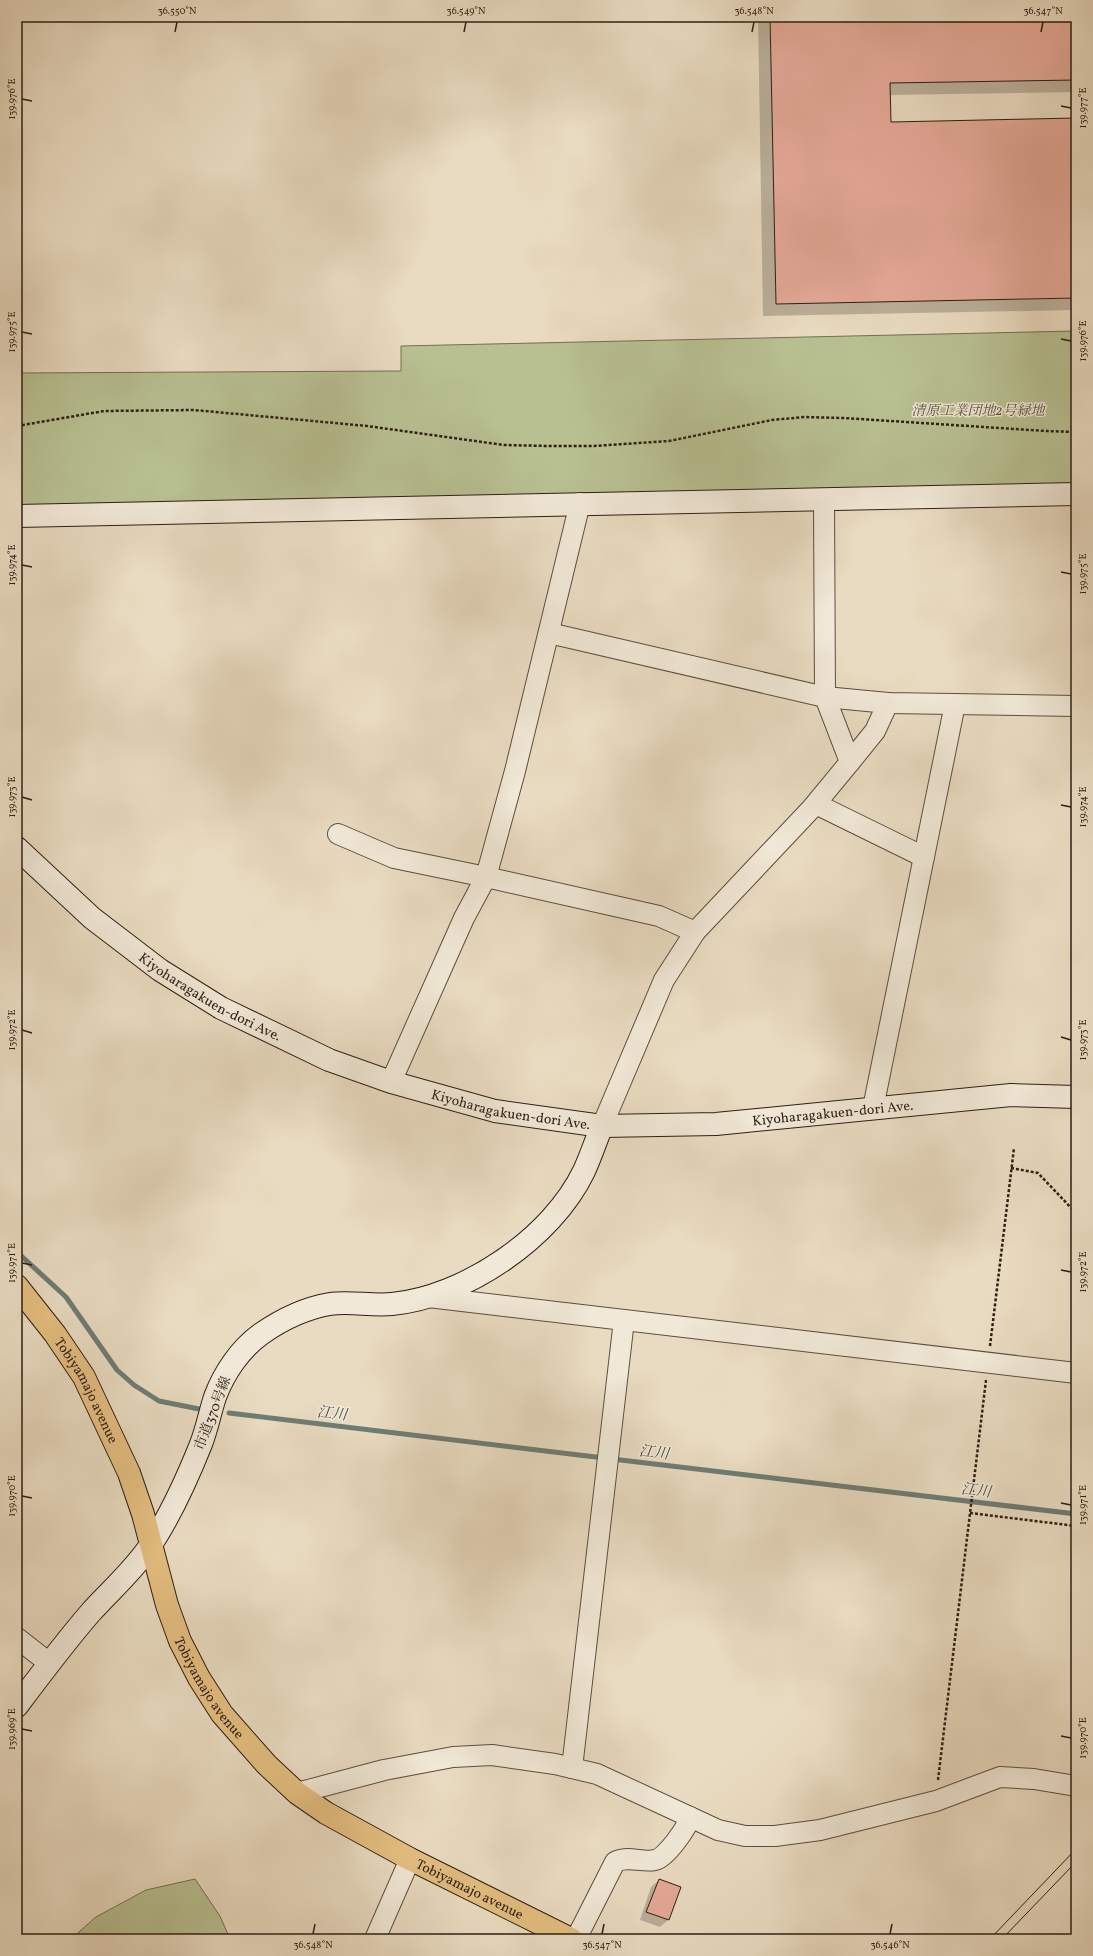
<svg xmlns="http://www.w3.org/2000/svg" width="1093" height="1956" viewBox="0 0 1093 1956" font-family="Vollkorn,'Noto Serif JP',serif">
	<rect width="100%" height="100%" fill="#e9dbc1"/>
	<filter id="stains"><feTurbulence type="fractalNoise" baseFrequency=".005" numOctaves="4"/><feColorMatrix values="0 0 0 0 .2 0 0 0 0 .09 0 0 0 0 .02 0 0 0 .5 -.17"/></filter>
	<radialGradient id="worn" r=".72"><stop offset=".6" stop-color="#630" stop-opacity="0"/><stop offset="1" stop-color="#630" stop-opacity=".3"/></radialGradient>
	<g fill="#b8c092" stroke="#737053">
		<path d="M 1076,331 L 1076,484 L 17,507 L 17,373 L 401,371 L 401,346 Z"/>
		<path d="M 195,1879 L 220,1916 L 230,1939 L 71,1939 L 96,1917 L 146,1890 Z"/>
	</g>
	<g fill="#0003">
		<path d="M 758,17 L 1076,17 L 1076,92 L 889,95 L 890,123 L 1076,119 L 1076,310 L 763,316 Z"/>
		<path d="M 659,1880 L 679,1887 L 668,1920 L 660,1927 L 640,1920 L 651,1887 Z"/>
	</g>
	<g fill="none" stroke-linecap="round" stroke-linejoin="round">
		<g stroke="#6d7d75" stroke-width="5">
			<path d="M 17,1252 L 66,1297 L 117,1370 L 134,1385 L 159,1401 L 199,1409"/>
			<path d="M 229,1413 L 604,1458"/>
			<path d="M 612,1459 L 1076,1514"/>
		</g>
	</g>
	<g fill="#e4a998" stroke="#2e1f14">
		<path d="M 770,17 L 1076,17 L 1076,80 L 890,83 L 891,122 L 1076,118 L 1076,298 L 776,304 Z"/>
		<path d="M 659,1879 L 681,1887 L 669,1920 L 646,1912 Z"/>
	</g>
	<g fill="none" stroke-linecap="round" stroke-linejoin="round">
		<defs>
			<g id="street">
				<path d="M 549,633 L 825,697 L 888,703 L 1076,706"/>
				<path d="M 850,762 L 875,731 L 888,703"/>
				<path d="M 816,804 L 924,857"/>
				<path d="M 338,834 L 394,858 L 486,877 L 659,916 L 695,932"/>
				<path d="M 391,1082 L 464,918 L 486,877 L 515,771 L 580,503"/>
				<path d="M 873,1108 L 955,704"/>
				<path d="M 602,1126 L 664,980 L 695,932 L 812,808 L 850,762 L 825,697 L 824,500"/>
				<path d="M 428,1297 L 1076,1373"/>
				<path d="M 17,1638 L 49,1663"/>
				<path d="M 572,1768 L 624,1320"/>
				<path d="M 297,1793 L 384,1770 L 453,1757 L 492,1755 L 555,1764 L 597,1774 L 718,1830 L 745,1836 L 775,1836 L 820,1830 L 936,1801 L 1000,1777 L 1034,1779 L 1076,1786"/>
				<path d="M 375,1939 L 410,1859"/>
				<path d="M 576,1939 L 615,1862 C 628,1855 642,1863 655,1860 C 666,1858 687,1828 690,1817"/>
			</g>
			<g id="secondary">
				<path d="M 17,516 L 1076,494"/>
				<path id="s1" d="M 17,848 L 92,918 L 160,970 L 221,1008 L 329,1060 L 391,1082 L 495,1111 L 602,1126 L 716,1124 L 1011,1095 L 1076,1097"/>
				<path d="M 17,1706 C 41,1674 65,1642 91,1612 C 111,1590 133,1571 150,1546 C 171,1515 187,1479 201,1444 C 207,1429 210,1412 215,1397 C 224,1373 240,1349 261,1334 C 281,1320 306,1308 330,1304 C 350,1301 371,1306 392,1304 C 465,1297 552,1238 584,1171 C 591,1156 596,1140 602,1126"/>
			</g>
			<g id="highway">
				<path id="s2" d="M 17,1286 L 55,1334 L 84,1377 L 129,1473 L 143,1514 L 167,1605 L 180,1641 L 199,1678 L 222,1714 L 267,1765 L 297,1793 L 326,1813 L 410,1859 L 571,1939"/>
			</g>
		</defs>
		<use href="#street" stroke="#5d4e3f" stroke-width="22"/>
		<use href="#secondary" stroke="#2e1f14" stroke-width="24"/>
		<use href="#highway" stroke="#2e1f14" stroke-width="24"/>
		<g stroke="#2e1f14" stroke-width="2.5" stroke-dasharray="3 2" stroke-linecap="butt">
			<path d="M 17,426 L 104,411 L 194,410 L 367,426 L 504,445 L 549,446 L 594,446 L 669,441 L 772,420 L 804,417 L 844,418 L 1046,431 L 1076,432"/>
			<path d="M 1011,1168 L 1038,1173 L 1076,1213"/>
			<path d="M 990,1346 L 1014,1148"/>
			<path d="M 970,1513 L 1076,1526"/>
			<path d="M 938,1780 L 986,1380"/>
		</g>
		<use href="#street" stroke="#f1e8d7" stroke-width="20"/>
		<use href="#secondary" stroke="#f1e8d7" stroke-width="22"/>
		<use href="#highway" stroke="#e4be80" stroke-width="22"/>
		<g stroke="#2e1f14" stroke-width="1">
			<path d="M 990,1939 L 1076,1849"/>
			<path d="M 1002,1939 L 1076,1862"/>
		</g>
	</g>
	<path fill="none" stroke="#2e1f14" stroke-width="1.5" d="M 175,32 L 177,22M 464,32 L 466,22M 752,32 L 754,22M 1041,32 L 1043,22M 22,99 L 32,101M 1061,106 L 1071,108M 22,332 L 32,334M 1061,339 L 1071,341M 22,565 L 32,567M 1061,572 L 1071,574M 22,797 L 32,800M 1061,805 L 1071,807M 22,1030 L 32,1033M 1061,1037 L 1071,1040M 22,1263 L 32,1265M 1061,1270 L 1071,1272M 22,1496 L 32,1498M 1061,1503 L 1071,1505M 22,1729 L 32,1731M 1061,1736 L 1071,1738M 313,1934 L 315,1924M 602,1934 L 604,1924M 890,1934 L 892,1924"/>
	<g text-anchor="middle" stroke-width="3" stroke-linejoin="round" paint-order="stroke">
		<g font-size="14" font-style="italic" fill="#574f3a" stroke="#f1e8d7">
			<text x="978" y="415">清原工業団地2号緑地</text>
		</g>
		<g font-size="14" fill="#2e1f14" stroke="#f1e8d7">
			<text dy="5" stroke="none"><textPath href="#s1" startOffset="245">Kiyoharagakuen-dori Ave.</textPath></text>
			<text dy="5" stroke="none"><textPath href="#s1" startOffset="569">Kiyoharagakuen-dori Ave.</textPath></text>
			<text dy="5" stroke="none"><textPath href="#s1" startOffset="893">Kiyoharagakuen-dori Ave.</textPath></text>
			<text dy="5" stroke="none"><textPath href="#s2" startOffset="126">Tobiyamajo avenue</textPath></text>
			<text transform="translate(212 1413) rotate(-69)" y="5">市道370号線</text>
			<text dy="5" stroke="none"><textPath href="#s2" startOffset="450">Tobiyamajo avenue</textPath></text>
			<text dy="5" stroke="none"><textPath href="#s2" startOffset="786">Tobiyamajo avenue</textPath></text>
		</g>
		<g font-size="15" font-style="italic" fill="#4e4e44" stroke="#f1e8d7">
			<text transform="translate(332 1413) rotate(7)" y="5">江川</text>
			<text transform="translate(654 1452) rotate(7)" y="5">江川</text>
			<text transform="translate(976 1490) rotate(7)" y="5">江川</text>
		</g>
	</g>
	<rect width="1093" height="1956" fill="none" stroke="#e9dbc1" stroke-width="44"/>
	<rect x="22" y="22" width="1049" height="1912" fill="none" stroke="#2e1f14" stroke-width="1.5"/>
	<g font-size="10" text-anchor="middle" fill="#2e1f14">
		<text x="177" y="14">36.550°N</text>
		<text x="466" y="14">36.549°N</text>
		<text x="754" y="14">36.548°N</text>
		<text x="1043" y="14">36.547°N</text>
		<text transform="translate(11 99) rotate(-90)" y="4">139.976°E</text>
		<text transform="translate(1082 108) rotate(-90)" y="4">139.977°E</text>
		<text transform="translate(11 332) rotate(-90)" y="4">139.975°E</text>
		<text transform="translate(1082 341) rotate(-90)" y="4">139.976°E</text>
		<text transform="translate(11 565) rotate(-90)" y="4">139.974°E</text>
		<text transform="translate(1082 574) rotate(-90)" y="4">139.975°E</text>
		<text transform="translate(11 797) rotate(-90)" y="4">139.973°E</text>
		<text transform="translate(1082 807) rotate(-90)" y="4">139.974°E</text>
		<text transform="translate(11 1030) rotate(-90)" y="4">139.972°E</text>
		<text transform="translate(1082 1040) rotate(-90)" y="4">139.973°E</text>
		<text transform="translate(11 1263) rotate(-90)" y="4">139.971°E</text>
		<text transform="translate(1082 1272) rotate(-90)" y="4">139.972°E</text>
		<text transform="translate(11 1496) rotate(-90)" y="4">139.970°E</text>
		<text transform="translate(1082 1505) rotate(-90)" y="4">139.971°E</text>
		<text transform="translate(11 1729) rotate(-90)" y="4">139.969°E</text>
		<text transform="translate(1082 1738) rotate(-90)" y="4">139.970°E</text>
		<text x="313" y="1948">36.548°N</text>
		<text x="602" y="1948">36.547°N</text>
		<text x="890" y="1948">36.546°N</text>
	</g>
	<rect width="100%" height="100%" filter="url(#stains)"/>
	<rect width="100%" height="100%" fill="url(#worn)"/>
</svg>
